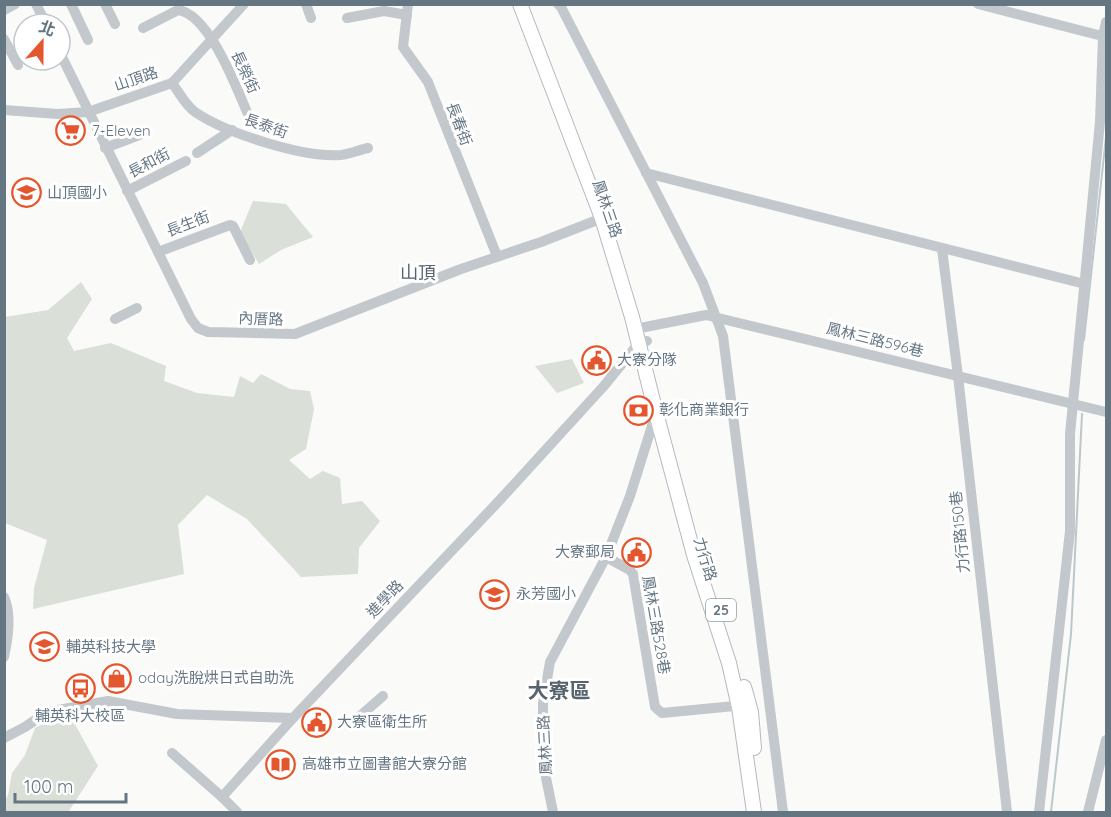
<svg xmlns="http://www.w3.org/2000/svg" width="1111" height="817" viewBox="0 0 1111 817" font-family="Quicksand,'Noto Sans TC',sans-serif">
	<rect width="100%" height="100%" fill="#fafaf8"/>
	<g fill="#dadfd7">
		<path d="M 253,201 L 286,204 L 313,237 L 281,250 L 259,264 L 240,232 Z"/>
		<path d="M 81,282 L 92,299 L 67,338 L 74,351 L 111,343 L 166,366 L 164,381 L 197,393 L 234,397 L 240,376 L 253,383 L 261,374 L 290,389 L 310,391 L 314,409 L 306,449 L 289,460 L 310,479 L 323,471 L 340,478 L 342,504 L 362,501 L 380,521 L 359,548 L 358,574 L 301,577 L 247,519 L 207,495 L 178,525 L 184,574 L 33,609 L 34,588 L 47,540 L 5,523 L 5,317 L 48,310 Z"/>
		<path d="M 572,359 L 584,383 L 557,393 L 535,366 Z"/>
		<path d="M 55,717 L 72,719 L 98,766 L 69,811 L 71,812 L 5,812 L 5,801 L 8,795 L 12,773 L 25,755 L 35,728 Z"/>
	</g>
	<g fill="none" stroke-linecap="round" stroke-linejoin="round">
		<g stroke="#bbc7cb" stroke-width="2">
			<path d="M 1084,340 L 1106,137"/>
			<path d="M 1051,812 L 1071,634 L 1082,414"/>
		</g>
		<defs>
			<g id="major">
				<path d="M 520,4 L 602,218 L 632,317 L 656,413 L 694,555 L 729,663 L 739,707 L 754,812"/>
				<path d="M 744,687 L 751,712 L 754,748"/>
			</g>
		</defs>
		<use href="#major" stroke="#b5babe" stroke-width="16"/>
		<g stroke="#c3c8cc" stroke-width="10">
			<path d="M 36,4 L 46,24"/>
			<path d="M 71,4 L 88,40"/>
			<path d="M 105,4 L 115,24"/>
			<path d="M 306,4 L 311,18"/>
			<path d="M 408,4 L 403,47 L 428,82 L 497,256"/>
			<path d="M 558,4 L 561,7 L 703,283 L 723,336 L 783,812"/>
			<path d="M 978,4 L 1106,37"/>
			<path d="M 4,10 L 15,4"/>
			<path d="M 347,18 L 384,11 L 407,15"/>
			<path d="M 143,28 L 178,10 C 210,14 238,92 250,119"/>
			<path d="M 4,39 L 18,65"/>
			<path d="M 60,53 L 191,319 L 198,328 L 208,332 L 295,334 L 461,269 L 541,242 L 610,215"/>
			<path d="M 172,83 C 179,92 185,105 195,112 C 226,133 303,158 341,155 C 350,154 359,150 368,148"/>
			<path d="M 4,110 L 58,114 L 88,112 L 172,83 L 244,4"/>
			<path d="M 105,148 L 142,134"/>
			<path d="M 197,153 L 232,130"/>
			<path d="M 646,173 L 1085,284"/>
			<path d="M 127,191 L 186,161"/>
			<path d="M 942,249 L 958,376 L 1007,812"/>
			<path d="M 158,252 L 230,225 L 233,226 L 250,260"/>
			<path d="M 115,319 L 137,308"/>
			<path d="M 635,329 L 706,315 L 1106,412"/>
			<path d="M 606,557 L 630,570 L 633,574 L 655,707 L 662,713 L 745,705"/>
			<path d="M 4,597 C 12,614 8,639 4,657"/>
			<path d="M 352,723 L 383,696"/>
			<path d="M 4,738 L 25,727 L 47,712 L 108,701 L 177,714 L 293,718 L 498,502 L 603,387 L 639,343 L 647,341"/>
			<path d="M 172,753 L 222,797"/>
			<path d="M 237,812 L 222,797 L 293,718"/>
			<path d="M 553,812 L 543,763 L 543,703 L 550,662 L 606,557 L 630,496 L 656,413 L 664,411"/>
			<path d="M 1039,812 L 1070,531 L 1070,434 L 1100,122 L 1103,36 L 1106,22"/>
			<path d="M 1088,812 L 1106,740"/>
		</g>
		<use href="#major" stroke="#fff" stroke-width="14"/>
	</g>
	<defs>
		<symbol id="supermarket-ring" viewBox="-11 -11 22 22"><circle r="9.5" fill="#fff" stroke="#e4572e" stroke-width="1.5"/><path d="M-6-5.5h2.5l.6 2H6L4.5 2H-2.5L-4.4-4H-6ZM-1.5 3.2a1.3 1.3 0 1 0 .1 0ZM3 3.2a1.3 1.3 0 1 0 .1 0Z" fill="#e4572e"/></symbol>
		<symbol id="school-ring" viewBox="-11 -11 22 22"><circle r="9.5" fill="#fff" stroke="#e4572e" stroke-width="1.5"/><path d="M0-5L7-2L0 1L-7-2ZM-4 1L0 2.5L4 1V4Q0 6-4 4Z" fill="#e4572e"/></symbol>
		<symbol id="civic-ring" viewBox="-11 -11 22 22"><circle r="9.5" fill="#fff" stroke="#e4572e" stroke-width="1.5"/><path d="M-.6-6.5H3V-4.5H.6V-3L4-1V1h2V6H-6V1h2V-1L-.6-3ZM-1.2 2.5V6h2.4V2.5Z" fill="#e4572e"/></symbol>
		<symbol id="bank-ring" viewBox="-11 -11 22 22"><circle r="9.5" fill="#fff" stroke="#e4572e" stroke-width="1.5"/><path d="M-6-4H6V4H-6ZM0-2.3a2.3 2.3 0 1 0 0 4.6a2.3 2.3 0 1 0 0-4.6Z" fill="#e4572e"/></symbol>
		<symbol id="university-ring" viewBox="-11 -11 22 22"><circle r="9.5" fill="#fff" stroke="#e4572e" stroke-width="1.5"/><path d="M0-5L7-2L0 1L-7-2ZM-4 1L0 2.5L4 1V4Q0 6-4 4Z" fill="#e4572e"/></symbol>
		<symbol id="shop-ring" viewBox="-11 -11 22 22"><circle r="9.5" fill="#fff" stroke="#e4572e" stroke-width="1.5"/><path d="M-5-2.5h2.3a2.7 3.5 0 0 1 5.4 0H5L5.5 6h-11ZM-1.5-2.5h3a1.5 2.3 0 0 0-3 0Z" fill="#e4572e"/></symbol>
		<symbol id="bus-ring" viewBox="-11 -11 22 22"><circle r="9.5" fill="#fff" stroke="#e4572e" stroke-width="1.5"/><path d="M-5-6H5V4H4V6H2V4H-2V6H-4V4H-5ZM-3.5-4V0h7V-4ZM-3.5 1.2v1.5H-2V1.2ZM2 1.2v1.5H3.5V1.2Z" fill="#e4572e"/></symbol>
		<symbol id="library-ring" viewBox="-11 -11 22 22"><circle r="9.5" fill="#fff" stroke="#e4572e" stroke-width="1.5"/><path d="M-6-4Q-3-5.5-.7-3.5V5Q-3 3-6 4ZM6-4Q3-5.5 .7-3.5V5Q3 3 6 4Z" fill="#e4572e"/></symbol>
	</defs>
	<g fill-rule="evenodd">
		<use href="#supermarket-ring" x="54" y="114" width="33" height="33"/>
		<use href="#school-ring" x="10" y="176" width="33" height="33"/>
		<use href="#civic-ring" x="580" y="344" width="33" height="33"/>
		<use href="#bank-ring" x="622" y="394" width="33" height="33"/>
		<use href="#civic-ring" x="620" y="536" width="33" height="33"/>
		<use href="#school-ring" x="478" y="578" width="33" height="33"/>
		<use href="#university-ring" x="28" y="630" width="33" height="33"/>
		<use href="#shop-ring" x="100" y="662" width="33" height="33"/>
		<use href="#bus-ring" x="64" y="672" width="33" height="33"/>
		<use href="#civic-ring" x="300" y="706" width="33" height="33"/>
		<use href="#library-ring" x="264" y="748" width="33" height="33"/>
	</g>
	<g text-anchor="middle" stroke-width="6" stroke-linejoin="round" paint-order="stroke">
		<rect fill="#fff" stroke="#939fa8" stroke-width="1.5" x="706" y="599" width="30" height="22" rx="4.5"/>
		<g font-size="14" font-weight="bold" fill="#657683">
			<text x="721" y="615">25</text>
		</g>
		<g font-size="15" fill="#657683" stroke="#fff">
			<text transform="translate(245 72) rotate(65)" y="5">長榮街</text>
			<text transform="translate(136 79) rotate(-19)" y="5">山頂路</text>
			<text transform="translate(459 124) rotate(69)" y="5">長春街</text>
			<text transform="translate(266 126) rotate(19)" y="5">長泰街</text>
			<text transform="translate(149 163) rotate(-28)" y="5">長和街</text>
			<text transform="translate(607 209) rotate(71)" y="5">鳳林三路</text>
			<text transform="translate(188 224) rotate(-21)" y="5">長生街</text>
			<text transform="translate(261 319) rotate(2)" y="5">內厝路</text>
			<text transform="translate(875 340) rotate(14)" y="5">鳳林三路596巷</text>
			<text transform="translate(960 532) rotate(-96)" y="5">力行路150巷</text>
			<text transform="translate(705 559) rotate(73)" y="5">力行路</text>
			<text transform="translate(385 599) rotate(-46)" y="5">進學路</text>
			<text transform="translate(656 625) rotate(80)" y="5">鳳林三路528巷</text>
			<text transform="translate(545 745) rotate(-93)" y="5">鳳林三路</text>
		</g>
		<g font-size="15" fill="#657683" stroke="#fff" text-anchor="start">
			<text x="92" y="136">7-Eleven</text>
			<text x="47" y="198">山頂國小</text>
			<text x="617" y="365">大寮分隊</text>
			<text x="659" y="415">彰化商業銀行</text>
			<text x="615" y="557" text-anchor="end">大寮郵局</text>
			<text x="516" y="599">永芳國小</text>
			<text x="66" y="652">輔英科技大學</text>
			<text x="138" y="683">oday洗脫烘日式自助洗</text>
			<text x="80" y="721" text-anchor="middle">輔英科大校區</text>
			<text x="337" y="727">大寮區衛生所</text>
			<text x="302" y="769">高雄市立圖書館大寮分館</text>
		</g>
		<g font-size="18" fill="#57646e" stroke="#fff">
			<text x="418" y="279">山頂</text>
		</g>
		<g font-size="21" font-weight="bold" fill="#57646e" stroke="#fff">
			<text x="559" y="698">大寮區</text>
		</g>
	</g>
	<rect width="1111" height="817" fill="none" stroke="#657683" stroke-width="12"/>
	<g transform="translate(42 42) rotate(21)"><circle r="28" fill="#ffffff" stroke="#c1c8cd" stroke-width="1.5"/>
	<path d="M0-4.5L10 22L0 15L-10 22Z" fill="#e4572e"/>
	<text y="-9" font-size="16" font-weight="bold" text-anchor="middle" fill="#657683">北</text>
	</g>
	<path d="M15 793v9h111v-9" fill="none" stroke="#657683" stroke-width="3"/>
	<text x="24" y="793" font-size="18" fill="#657683" stroke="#ffffff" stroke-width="4.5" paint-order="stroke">100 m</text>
</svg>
